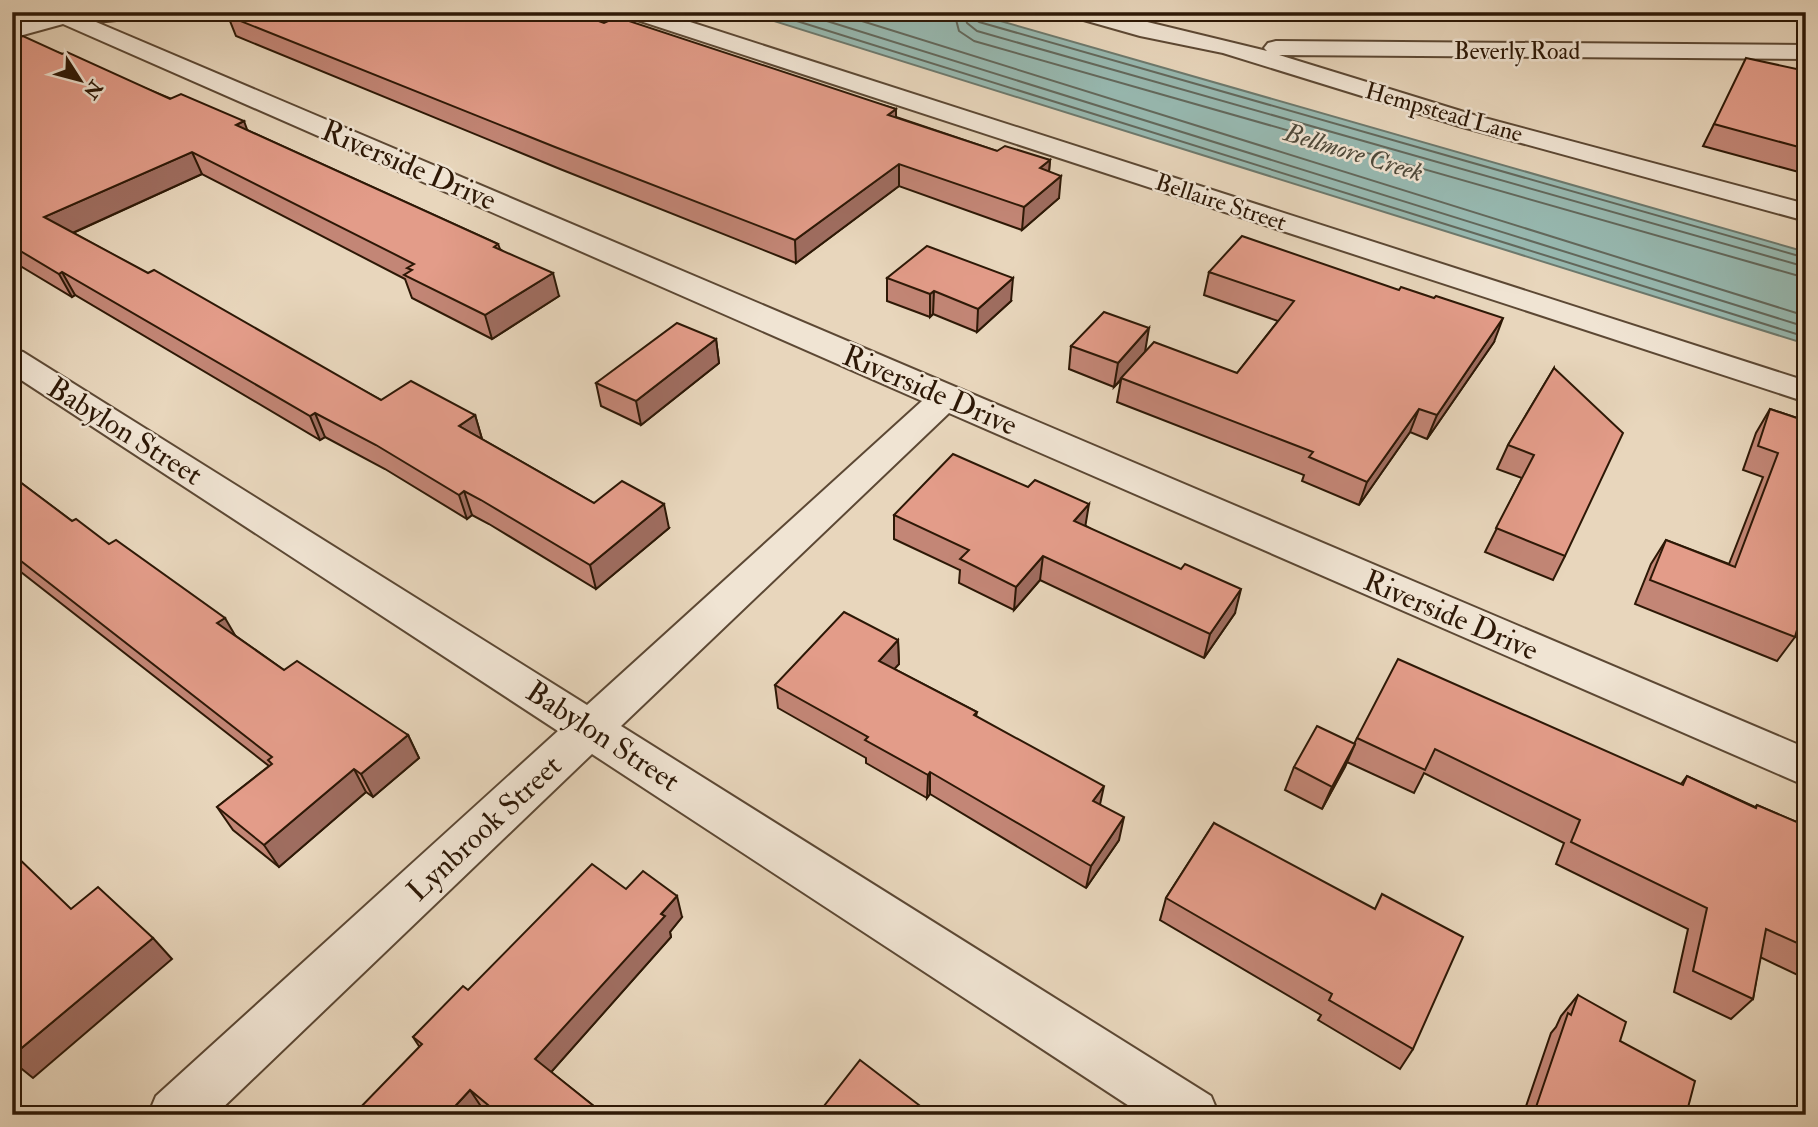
<svg xmlns="http://www.w3.org/2000/svg" width="1818" height="1127" viewBox="0 0 1818 1127" font-family="'IM FELL Double Pica',serif">
	<rect width="100%" height="100%" fill="#e8d6bc"/>
	<filter id="stains"><feTurbulence type="fractalNoise" baseFrequency=".00286" numOctaves="4"/><feColorMatrix values="0 0 0 0 .2 0 0 0 0 .09 0 0 0 0 .02 0 0 0 .5 -.17"/></filter>
	<radialGradient id="worn" r=".72"><stop offset=".6" stop-color="#630" stop-opacity="0"/><stop offset="1" stop-color="#630" stop-opacity=".3"/></radialGradient>
	<path fill="#97b9b1" stroke="#6d796d" stroke-width="2" d="M 745,12 L 969,12 L 1806,252 L 1806,344 Z"/>
	<g fill="none" stroke-linecap="round" stroke-linejoin="round">
		<g stroke="#62685c" stroke-width="2">
			<path d="M 768,12 L 1806,337"/>
			<path d="M 798,12 L 1806,327"/>
			<path d="M 833,12 L 1806,316"/>
			<path d="M 954,12 L 959,31 L 974,41 L 1806,278"/>
			<path d="M 964,12 L 967,23 L 977,31 L 1806,267"/>
			<path d="M 973,12 L 974,19 L 979,22 L 1806,258"/>
		</g>
		<defs>
			<g id="minor">
				<path d="M 43,12 L 150,12 L 147,17 L 96,22 L 1806,748 L 1806,786 L 949,413 L 621,726 L 1211,1096 L 1219,1115 L 1143,1115 L 592,754 L 215,1115 L 148,1115 L 156,1096 L 558,731 L 12,374 L 12,349 L 23,352 L 587,705 L 922,401 L 63,24 L 12,38 L 12,24 L 45,15 Z"/>
				<path d="M 625,12 L 659,12 L 1806,381 L 1806,402 L 628,17 Z"/>
				<path d="M 1070,12 L 1106,12 L 1267,51 L 1264,48 L 1268,43 L 1276,41 L 1806,45 L 1806,59 L 1279,55 L 1477,116 L 1806,204 L 1806,221 L 1459,126 L 1223,53 L 1140,36 L 1073,17 Z"/>
			</g>
		</defs>
		<use href="#minor" stroke="#5c4834" stroke-width="4"/>
		<use href="#minor" fill="#f0e4d3" fill-rule="evenodd"/>
	</g>
	<g fill="#c38676" stroke="#2d1806" stroke-width="2">
		<path d="M 228,16 L 604,23 L 896,109 L 896,117 L 997,151 L 1050,160 L 1049,172 L 1059,198 L 1022,230 L 899,186 L 796,263 L 560,169 L 236,36 Z"/>
		<path d="M 12,35 L 18,38 L 62,54 L 247,130 L 498,244 L 500,249 L 559,296 L 492,339 L 412,298 L 405,279 L 202,174 L 73,233 L 381,400 L 475,415 L 482,439 L 594,503 L 669,528 L 596,589 L 489,524 L 472,515 L 467,519 L 385,469 L 325,437 L 320,440 L 75,295 L 72,297 L 12,261 Z"/>
		<path d="M 1806,71 L 1806,174 L 1703,146 L 1714,124 Z"/>
		<path d="M 1209,272 L 1494,342 L 1427,439 L 1410,432 L 1359,505 L 1302,481 L 1304,475 L 1117,402 L 1121,380 L 1114,387 L 1069,369 L 1071,346 L 1237,373 L 1278,321 L 1204,295 Z"/>
		<path d="M 887,278 L 1011,301 L 977,332 L 933,314 L 930,317 L 887,301 Z"/>
		<path d="M 716,339 L 719,363 L 641,425 L 601,406 L 596,383 Z"/>
		<path d="M 1554,368 L 1565,556 L 1553,580 L 1485,552 L 1522,478 L 1497,469 L 1508,445 Z"/>
		<path d="M 1770,409 L 1806,421 L 1795,637 L 1777,661 L 1635,604 L 1651,564 L 1666,540 L 1729,564 L 1763,477 L 1743,470 L 1756,433 Z"/>
		<path d="M 12,476 L 72,521 L 109,544 L 236,636 L 284,670 L 408,735 L 419,758 L 373,797 L 366,792 L 279,867 L 233,830 L 217,807 L 269,766 L 12,565 Z"/>
		<path d="M 894,515 L 1086,526 L 1235,613 L 1204,658 L 1040,580 L 1014,610 L 959,583 L 960,570 L 894,539 Z"/>
		<path d="M 898,640 L 899,664 L 894,669 L 977,712 L 976,716 L 1100,804 L 1119,840 L 1086,888 L 930,794 L 927,798 L 866,763 L 866,758 L 778,708 L 775,685 Z"/>
		<path d="M 1357,738 L 1681,784 L 1687,776 L 1755,807 L 1757,805 L 1806,826 L 1806,979 L 1760,957 L 1753,999 L 1731,1019 L 1674,992 L 1688,929 L 1556,864 L 1564,843 L 1424,773 L 1414,793 L 1347,762 L 1322,809 L 1285,790 L 1294,767 L 1354,744 Z"/>
		<path d="M 1214,823 L 1413,1049 L 1400,1069 L 1318,1020 L 1321,1015 L 1160,920 L 1166,898 Z"/>
		<path d="M 626,889 L 682,917 L 670,932 L 671,937 L 551,1072 L 605,1115 L 489,1115 L 419,1046 L 413,1037 L 468,990 Z"/>
		<path d="M 1578,995 L 1620,1041 L 1686,1115 L 1523,1115 L 1551,1033 L 1556,1027 L 1561,1016 Z"/>
	</g>
	<g fill="#9f6d60" stroke="#2d1806" stroke-width="2">
		<path d="M 896,109 L 896,130 L 888,115 Z"/>
		<path d="M 244,121 L 252,143 L 236,125 Z"/>
		<path d="M 192,152 L 202,174 L 57,240 L 44,217 Z"/>
		<path d="M 1050,160 L 1048,182 L 1040,168 Z"/>
		<path d="M 899,164 L 899,186 L 796,263 L 795,240 Z"/>
		<path d="M 1061,176 L 1059,198 L 1022,230 L 1024,207 Z"/>
		<path d="M 62,272 L 75,295 L 72,297 L 59,274 Z"/>
		<path d="M 553,273 L 559,296 L 492,339 L 485,315 Z"/>
		<path d="M 1013,278 L 1011,301 L 977,332 L 978,309 Z"/>
		<path d="M 934,291 L 933,314 L 930,317 L 930,294 Z"/>
		<path d="M 1503,318 L 1494,342 L 1427,439 L 1437,415 Z"/>
		<path d="M 1149,328 L 1145,352 L 1114,387 L 1118,363 Z"/>
		<path d="M 716,339 L 719,363 L 641,425 L 636,401 Z"/>
		<path d="M 1419,409 L 1410,432 L 1359,505 L 1367,482 Z"/>
		<path d="M 315,413 L 325,437 L 320,440 L 310,416 Z"/>
		<path d="M 475,415 L 482,439 L 459,426 Z"/>
		<path d="M 464,491 L 472,515 L 467,519 L 459,495 Z"/>
		<path d="M 664,504 L 669,528 L 596,589 L 590,565 Z"/>
		<path d="M 1089,504 L 1085,528 L 1074,521 Z"/>
		<path d="M 1043,556 L 1040,580 L 1014,610 L 1016,587 Z"/>
		<path d="M 1241,589 L 1235,613 L 1204,658 L 1210,634 Z"/>
		<path d="M 225,618 L 239,642 L 217,623 Z"/>
		<path d="M 898,640 L 899,664 L 880,685 L 879,661 Z"/>
		<path d="M 408,735 L 419,758 L 373,797 L 361,774 Z"/>
		<path d="M 1355,744 L 1345,767 L 1322,809 L 1332,787 Z"/>
		<path d="M 354,769 L 366,792 L 279,867 L 264,845 Z"/>
		<path d="M 930,772 L 930,794 L 927,798 L 928,775 Z"/>
		<path d="M 1104,786 L 1099,809 L 1093,801 Z"/>
		<path d="M 1124,817 L 1119,840 L 1086,888 L 1091,866 Z"/>
		<path d="M 677,896 L 682,917 L 670,932 L 671,937 L 545,1079 L 535,1059 Z"/>
		<path d="M 153,938 L 172,959 L 33,1078 L 12,1061 L 12,1056 Z"/>
		<path d="M 470,1090 L 482,1108 L 476,1115 L 447,1115 Z"/>
	</g>
	<g fill="#e39c89" stroke="#2d1806" stroke-width="2">
		<path d="M 237,12 L 573,12 L 604,23 L 617,17 L 896,109 L 888,115 L 997,151 L 1005,146 L 1050,160 L 1040,168 L 1061,176 L 1024,207 L 899,164 L 795,240 L 555,147 L 228,16 Z"/>
		<path d="M 12,35 L 18,38 L 23,36 L 62,54 L 67,52 L 170,99 L 181,94 L 244,121 L 236,125 L 498,244 L 494,247 L 553,273 L 485,315 L 404,275 L 412,270 L 407,268 L 414,264 L 192,152 L 44,217 L 148,273 L 154,270 L 381,400 L 411,381 L 475,415 L 459,426 L 594,503 L 622,481 L 664,504 L 590,565 L 481,500 L 464,491 L 459,495 L 376,445 L 315,413 L 310,416 L 62,272 L 59,274 L 12,246 Z"/>
		<path d="M 1746,58 L 1806,71 L 1806,149 L 1714,124 Z"/>
		<path d="M 1242,236 L 1399,290 L 1401,287 L 1434,298 L 1436,296 L 1503,318 L 1437,415 L 1419,409 L 1367,482 L 1309,457 L 1313,452 L 1121,378 L 1154,342 L 1237,373 L 1294,301 L 1209,272 Z"/>
		<path d="M 927,246 L 1013,278 L 978,309 L 934,291 L 930,294 L 887,278 Z"/>
		<path d="M 1104,312 L 1149,328 L 1118,363 L 1071,346 Z"/>
		<path d="M 677,323 L 716,339 L 636,401 L 596,383 Z"/>
		<path d="M 1554,368 L 1623,433 L 1565,556 L 1496,528 L 1534,455 L 1508,445 Z"/>
		<path d="M 1770,409 L 1806,421 L 1806,598 L 1795,637 L 1650,580 L 1666,540 L 1735,567 L 1778,453 L 1758,446 Z"/>
		<path d="M 953,454 L 1028,487 L 1035,480 L 1089,504 L 1074,521 L 1181,569 L 1185,564 L 1241,589 L 1210,634 L 1043,556 L 1016,587 L 960,559 L 969,550 L 894,515 Z"/>
		<path d="M 12,476 L 72,521 L 76,519 L 109,544 L 116,540 L 225,618 L 217,623 L 284,670 L 297,661 L 408,735 L 361,774 L 354,769 L 264,845 L 217,807 L 272,764 L 268,760 L 272,757 L 12,554 Z"/>
		<path d="M 844,612 L 898,640 L 879,661 L 977,712 L 974,715 L 1104,786 L 1093,801 L 1124,817 L 1091,866 L 930,772 L 928,775 L 865,740 L 868,737 L 775,685 Z"/>
		<path d="M 1398,659 L 1683,785 L 1687,776 L 1756,808 L 1757,805 L 1806,826 L 1806,947 L 1766,929 L 1753,999 L 1693,971 L 1707,908 L 1571,842 L 1580,820 L 1435,749 L 1425,770 L 1357,738 Z"/>
		<path d="M 1317,726 L 1355,744 L 1332,787 L 1294,767 Z"/>
		<path d="M 1214,823 L 1375,909 L 1382,894 L 1463,937 L 1413,1049 L 1329,1000 L 1332,994 L 1166,898 Z"/>
		<path d="M 12,852 L 71,909 L 98,887 L 153,938 L 12,1056 Z"/>
		<path d="M 592,864 L 626,889 L 643,871 L 677,896 L 661,914 L 665,916 L 535,1059 L 605,1115 L 500,1115 L 470,1090 L 447,1115 L 353,1115 L 422,1044 L 413,1037 L 463,986 L 468,990 Z"/>
		<path d="M 1578,995 L 1626,1022 L 1620,1041 L 1695,1081 L 1686,1115 L 1537,1115 L 1534,1113 L 1568,1013 L 1571,1015 Z"/>
		<path d="M 860,1060 L 932,1115 L 817,1115 Z"/>
	</g>
	<g text-anchor="middle" stroke-width="5" stroke-linejoin="round" paint-order="stroke">
		<g font-size="24" fill="#2d1806" stroke="#f0e4d3">
			<text x="1517" y="59">Beverly Road</text>
			<text transform="translate(1444 112) rotate(16)" y="8">Hempstead Lane</text>
			<text transform="translate(1221 202) rotate(18)" y="8">Bellaire Street</text>
		</g>
		<g font-size="26" font-style="italic" fill="#4d4839" stroke="#f0e4d3">
			<text transform="translate(1354 152) rotate(17)" y="9">Bellmore Creek</text>
		</g>
		<g font-size="30" fill="#2d1806" stroke="#f0e4d3">
			<text transform="translate(409 165) rotate(23)" y="10">Riverside Drive</text>
			<text transform="translate(930 390) rotate(23)" y="10">Riverside Drive</text>
			<text transform="translate(125 431) rotate(32)" y="10">Babylon Street</text>
			<text transform="translate(1451 615) rotate(23)" y="10">Riverside Drive</text>
			<text transform="translate(603 736) rotate(33)" y="10">Babylon Street</text>
			<text transform="translate(484 828) rotate(-43)" y="10">Lynbrook Street</text>
		</g>
	</g>
	<rect width="1818" height="1127" fill="none" stroke="#e8d6bc" stroke-width="42"/>
	<rect x="14" y="14" width="1790" height="1099" fill="none" stroke="#2d1806" stroke-width="3.5"/>
	<rect x="21" y="21" width="1776" height="1085" fill="none" stroke="#2d1806" stroke-width="2"/>
	<g transform="translate(80 80) rotate(126)" stroke="#f0e4d3" stroke-width="5" paint-order="stroke">
	<path d="M0-5L12 26L0 18L-12 26Z" fill="#2d1806"/>
	<text y="-10" font-size="19" font-weight="bold" text-anchor="middle" fill="#2d1806">N</text>
	</g>
	<rect width="100%" height="100%" filter="url(#stains)"/>
	<rect width="100%" height="100%" fill="url(#worn)"/>
</svg>
